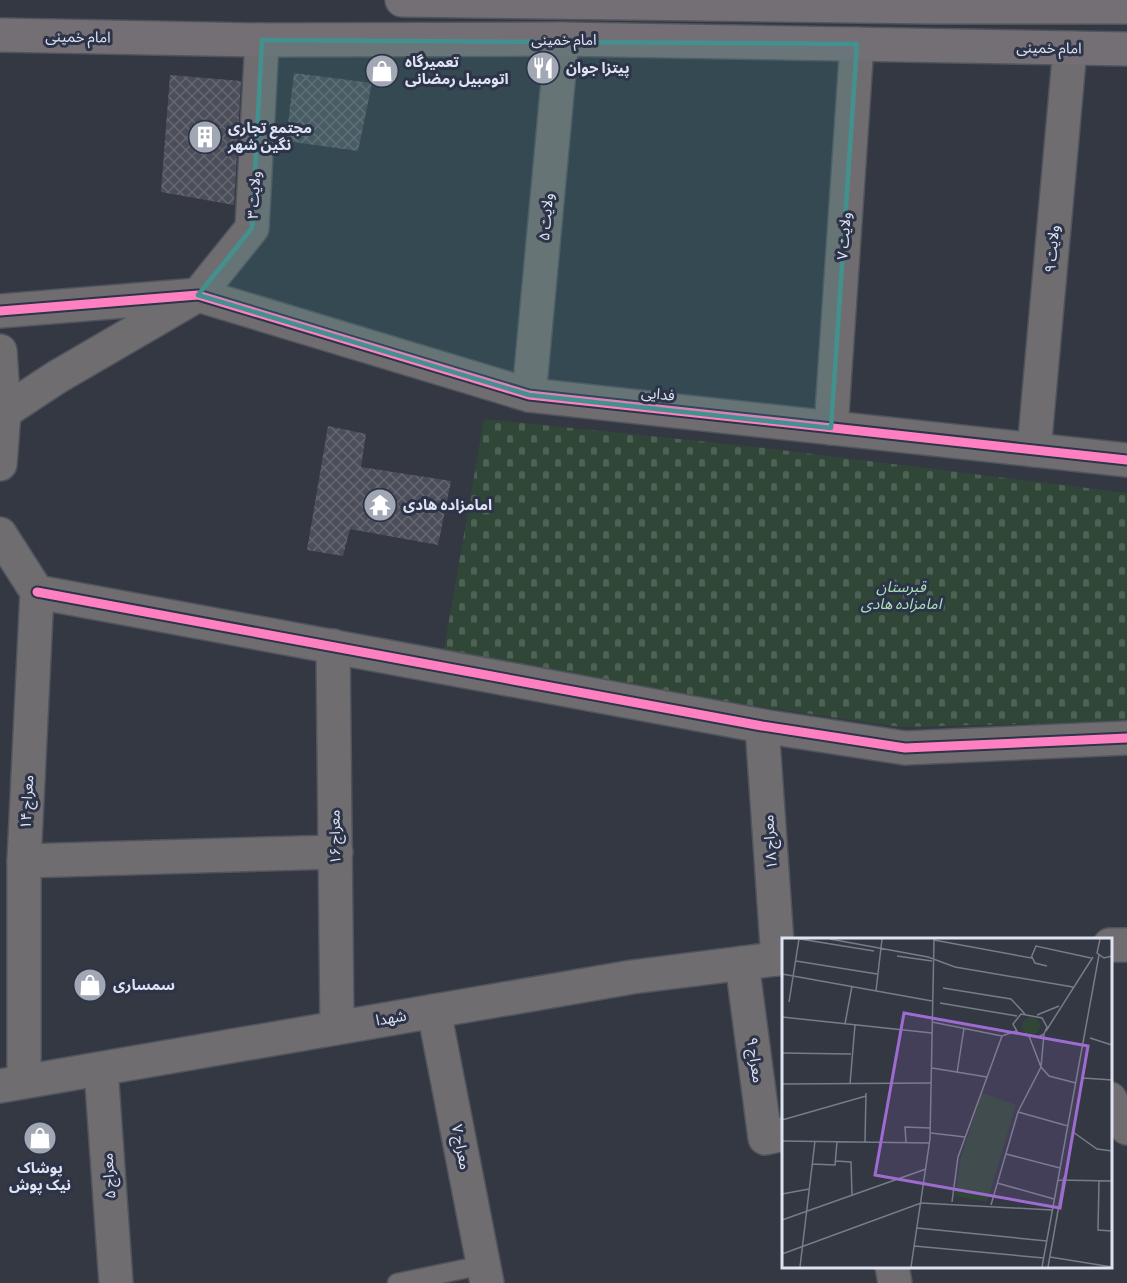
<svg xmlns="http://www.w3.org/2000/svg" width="1127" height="1283" viewBox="0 0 1127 1283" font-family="Literata,'Noto Sans Arabic',serif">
	<defs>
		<pattern id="cemetery-stones" width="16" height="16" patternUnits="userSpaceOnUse" patternTransform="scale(1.5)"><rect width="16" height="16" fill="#304738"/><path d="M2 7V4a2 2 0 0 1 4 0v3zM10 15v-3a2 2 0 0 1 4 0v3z" fill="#4e6155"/></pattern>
		<pattern id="building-cross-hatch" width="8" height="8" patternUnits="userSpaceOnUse" patternTransform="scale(1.5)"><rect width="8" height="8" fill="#4c4f59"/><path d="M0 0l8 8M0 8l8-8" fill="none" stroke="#656871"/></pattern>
	</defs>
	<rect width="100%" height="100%" fill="#333843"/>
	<path fill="url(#cemetery-stones)" d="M 484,419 L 747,446 L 1127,493 L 1127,721 L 900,727 L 442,661 Z"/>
	<g fill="url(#building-cross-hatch)">
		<path d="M 294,73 L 372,83 L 358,151 L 286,141 Z"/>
		<path d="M 170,75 L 241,81 L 234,205 L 161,192 Z"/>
		<path d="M 328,426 L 366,434 L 361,467 L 451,481 L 438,545 L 350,529 L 343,556 L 307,550 Z"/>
	</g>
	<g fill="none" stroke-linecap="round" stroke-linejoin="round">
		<defs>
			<path id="service" d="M 397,1283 L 483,1265"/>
			<g id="minor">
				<path d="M 0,311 L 198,295 L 529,395 L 1127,460"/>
				<path d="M 0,351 L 4,412 L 0,464"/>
				<path d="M 529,395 L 562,39"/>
				<path d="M 4,412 L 57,377 L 198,295 L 252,228 L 262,40"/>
				<path d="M 831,428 L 857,44"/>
				<path d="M 1034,450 L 1070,48"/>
				<path d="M 0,534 L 37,592 L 24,861 L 24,1081"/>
				<path d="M 37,592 L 762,726 L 905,748 L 1127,738"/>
				<path d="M 333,646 L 337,1027"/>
				<path d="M 762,726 L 778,959"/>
				<path d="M 24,861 L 336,852"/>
				<path d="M 742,963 L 765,1138 L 784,1134"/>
				<path d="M 434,1011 L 487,1283"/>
				<path d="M 101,1069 L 116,1283"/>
				<path d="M 1110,1099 L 1127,1128"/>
				<path d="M 892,1266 L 895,1283"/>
			</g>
			<g id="tertiary">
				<path d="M 1110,945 L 1127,945"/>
				<path d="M 0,1086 L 632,977 L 784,958"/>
			</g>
			<g id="secondary">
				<path d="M 402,0 L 934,7 L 1127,7"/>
				<path d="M 0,35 L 262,40 L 562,39 L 1127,49"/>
			</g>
		</defs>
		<use href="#service" stroke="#50545d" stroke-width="21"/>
		<use href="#minor" stroke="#50545d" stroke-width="36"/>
		<use href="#tertiary" stroke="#50545d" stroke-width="36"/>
		<use href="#secondary" stroke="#50545d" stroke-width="36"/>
		<use href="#service" stroke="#706d70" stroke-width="18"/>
		<use href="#minor" stroke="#706d70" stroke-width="33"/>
		<use href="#tertiary" stroke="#706d70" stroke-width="33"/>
		<use href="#secondary" stroke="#736f74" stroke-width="33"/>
		<defs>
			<g id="cycleway">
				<path d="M 0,311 L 198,295 L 529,395 L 1127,460"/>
				<path d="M 37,592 L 762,726 L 905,748 L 1127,738"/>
			</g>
		</defs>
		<use href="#cycleway" stroke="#2d3449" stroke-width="13"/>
		<use href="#cycleway" stroke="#ff80c0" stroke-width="9"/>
	</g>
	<path fill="#43918f" fill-opacity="0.2" stroke="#43918f" stroke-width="4.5" stroke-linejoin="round" d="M 262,40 L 857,44 L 831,428 L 529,395 L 198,295 L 252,228 Z"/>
	<defs>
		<symbol id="restaurant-disc" viewBox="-11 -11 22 22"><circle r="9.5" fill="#a2a7b4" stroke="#2d3449"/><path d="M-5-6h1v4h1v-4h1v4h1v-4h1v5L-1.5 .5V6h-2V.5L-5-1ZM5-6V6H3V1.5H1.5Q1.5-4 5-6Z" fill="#fff"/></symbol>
		<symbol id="shop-disc" viewBox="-11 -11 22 22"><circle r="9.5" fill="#a2a7b4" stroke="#2d3449"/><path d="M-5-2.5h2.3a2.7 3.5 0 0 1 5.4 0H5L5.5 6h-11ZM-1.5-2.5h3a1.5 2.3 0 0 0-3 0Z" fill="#fff"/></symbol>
		<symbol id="building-disc" viewBox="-11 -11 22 22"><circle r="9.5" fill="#a2a7b4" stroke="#2d3449"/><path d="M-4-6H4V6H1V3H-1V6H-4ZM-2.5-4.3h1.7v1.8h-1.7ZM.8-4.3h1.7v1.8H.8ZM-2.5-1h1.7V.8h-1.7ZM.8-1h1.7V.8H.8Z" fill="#fff"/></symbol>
		<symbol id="temple-disc" viewBox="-11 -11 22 22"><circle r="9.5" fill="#a2a7b4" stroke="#2d3449"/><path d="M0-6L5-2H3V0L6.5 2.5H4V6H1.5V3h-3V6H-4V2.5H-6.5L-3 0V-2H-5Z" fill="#fff"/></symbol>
	</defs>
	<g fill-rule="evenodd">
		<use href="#restaurant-disc" x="524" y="49" width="38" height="38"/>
		<use href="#shop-disc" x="363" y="52" width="38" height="38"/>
		<use href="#building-disc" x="186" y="118" width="38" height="38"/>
		<use href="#temple-disc" x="361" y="486" width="38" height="38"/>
		<use href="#shop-disc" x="71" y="966" width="38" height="38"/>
		<use href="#shop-disc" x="21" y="1119" width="38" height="38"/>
	</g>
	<g text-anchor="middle" stroke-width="6" stroke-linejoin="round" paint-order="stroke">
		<g font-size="15" fill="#dee3f1" stroke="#2d3449">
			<text transform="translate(78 37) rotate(1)" y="5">امام خمینی</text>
			<text x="564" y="45">امام خمینی</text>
			<text transform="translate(1049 48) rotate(1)" y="5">امام خمینی</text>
			<text transform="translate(254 195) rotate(-87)" y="5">ولایت ۳</text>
			<text transform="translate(546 217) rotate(-85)" y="5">ولایت ۵</text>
			<text transform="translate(844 236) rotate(-86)" y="5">ولایت ۷</text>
			<text transform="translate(1052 249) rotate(-85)" y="5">ولایت ۹</text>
			<text transform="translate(658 394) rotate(6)" y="5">فدایی</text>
			<text transform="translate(27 802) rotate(-87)" y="5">معراج ۱۴</text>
			<text transform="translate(335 837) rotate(-91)" y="5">معراج ۱۶</text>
			<text transform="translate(770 842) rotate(-94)" y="5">معراج ۱۸</text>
			<text transform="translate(391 1018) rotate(-10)" y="5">شهدا</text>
			<text transform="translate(755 1060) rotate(82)" y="5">معراج ۹</text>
			<text transform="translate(461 1147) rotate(79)" y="5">معراج ۷</text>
			<text transform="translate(109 1176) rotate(-94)" y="5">معراج ۵</text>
		</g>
		<g font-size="15" font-weight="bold" fill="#dee3f1" stroke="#2d3449" text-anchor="start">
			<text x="405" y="67">تعمیرگاه<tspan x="405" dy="17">اتومبیل رمضانی</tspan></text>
			<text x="566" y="73">پیتزا جوان</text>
			<text x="228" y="133">مجتمع تجاری<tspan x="228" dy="17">نگین شهر</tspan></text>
			<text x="403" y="510">امامزاده هادی</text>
			<text x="113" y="990">سمساری</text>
			<text x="40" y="1173" text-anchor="middle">پوشاک<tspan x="40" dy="17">نیک پوش</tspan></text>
		</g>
		<g font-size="15" font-style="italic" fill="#abe3b8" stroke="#2d3449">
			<text x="901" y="592">قبرستان<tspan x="901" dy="17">امامزاده هادی</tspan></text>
		</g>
	</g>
	<g transform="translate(782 938)">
		<rect width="330" height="330" fill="#333843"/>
		<path d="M240 88a9 9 0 1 1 18 0a9 9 0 1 1-18 0Z" fill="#304738"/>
		<path d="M 200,155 L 234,167 L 205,264 L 173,258 L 179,219 Z" fill="#304738"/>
		<path fill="none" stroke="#777c89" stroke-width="1.5" d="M 18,1 L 92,13M 48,1 L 146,19 L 173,29 L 291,49M 318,1 L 315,15 L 322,20 L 330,18M 152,2 L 249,20 L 254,8 L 309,20M 115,18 L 150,23M 250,19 L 253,25 L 265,28M 14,23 L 95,36M 0,36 L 150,63M 161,50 L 229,61 L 243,76M 94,53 L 100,1M 7,64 L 17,1M 158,65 L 235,78M 239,76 L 260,80 L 265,89 L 262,96 L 256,99 L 236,95 L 231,86 ZM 255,77 L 277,68M 0,79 L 150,95M 150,84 L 220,98 L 234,93M 63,86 L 70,48M 264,93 L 311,19M 247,98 L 259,129 L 267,138 L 294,145M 308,100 L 330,107M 0,115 L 69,116M 150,130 L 205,139M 175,135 L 182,90M 301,140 L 330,142M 0,146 L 150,145M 68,146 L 73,87M 236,174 L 286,188M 294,176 L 305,115M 0,182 L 84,158M 291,194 L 315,211 L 330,213M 149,195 L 183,199M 0,203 L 148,205M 83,204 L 84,155M 124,204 L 123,189 L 149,190M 224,216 L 278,230M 54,223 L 69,224 L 70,257M 30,226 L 53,227 L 55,204M 276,242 L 330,243M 317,243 L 316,292 L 330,293M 215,245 L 272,261M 0,256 L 27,251M 170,264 L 176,219 L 220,98M 209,267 L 236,174 L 259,129 L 262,96M 0,282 L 144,231M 135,290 L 265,303M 132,308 L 262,320M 0,316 L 139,265 L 270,272M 268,319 L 330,329M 18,329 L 33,203M 129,329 L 148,201 L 152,1M 260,329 L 317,17M 266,329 L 282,239"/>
		<path fill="#9e6cd0" fill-opacity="0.15" stroke="#9e6cd0" stroke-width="3" d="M 122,75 L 306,108 L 278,270 L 93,237 Z"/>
		<rect width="330" height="330" fill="none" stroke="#dee3f1" stroke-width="3"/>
	</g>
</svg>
